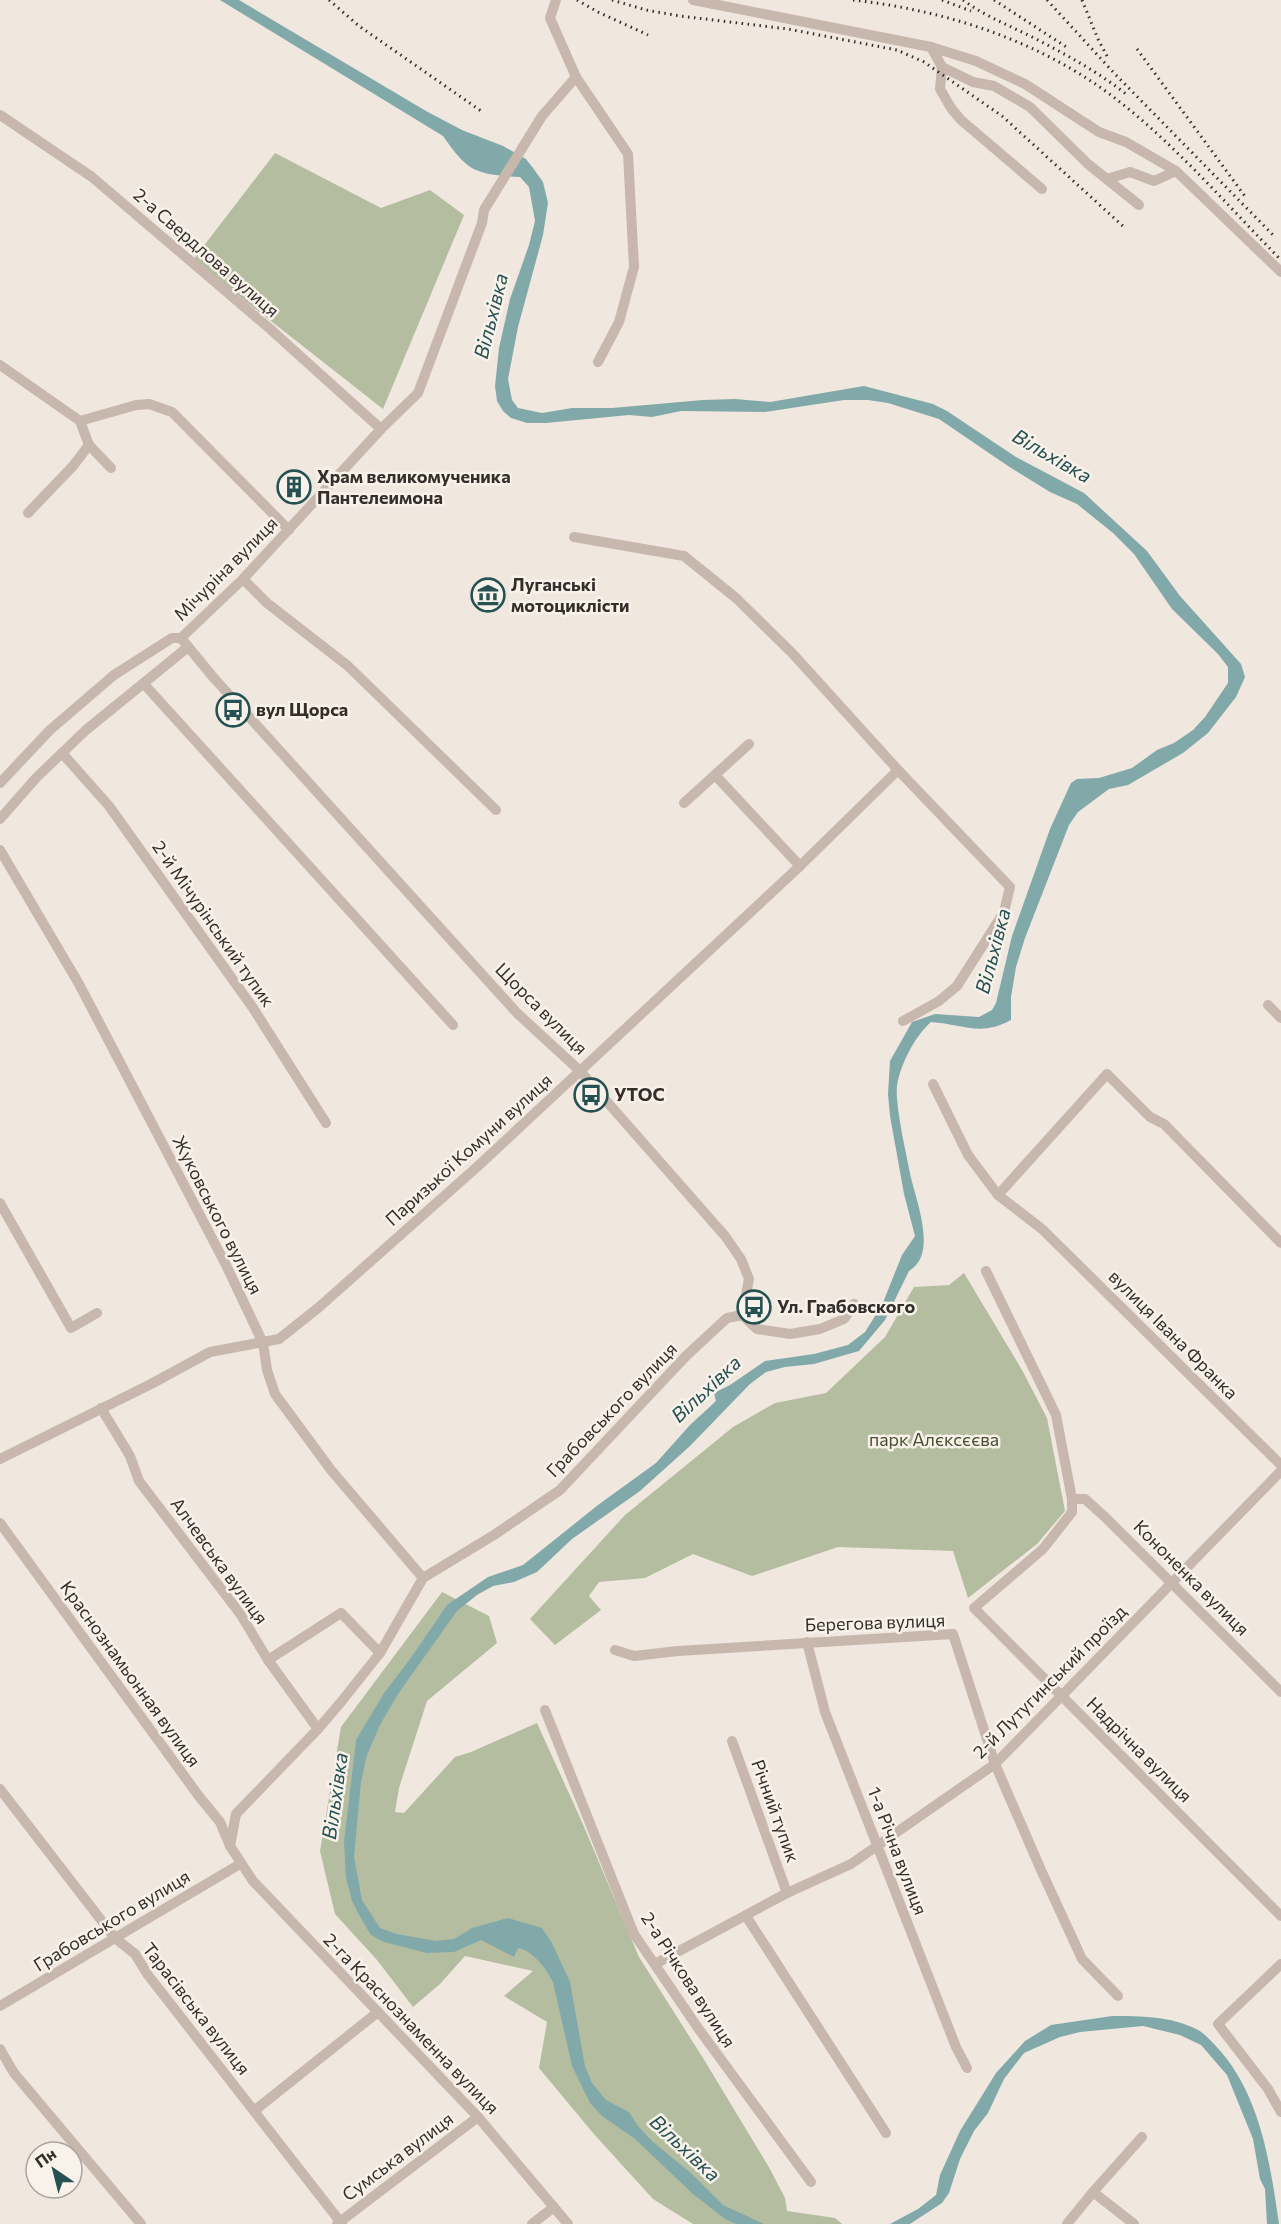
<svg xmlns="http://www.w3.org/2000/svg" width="1281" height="2224" viewBox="0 0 1281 2224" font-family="Commissioner,sans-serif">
	<rect width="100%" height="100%" fill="#f0e7df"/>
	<g fill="#b5bda1">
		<path d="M 275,153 L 381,208 L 430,190 L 464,215 L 383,409 L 193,260 Z"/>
		<path d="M 964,1273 L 1022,1370 L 1047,1418 L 1065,1511 L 1037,1544 L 968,1598 L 953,1551 L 838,1547 L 752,1576 L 693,1554 L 645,1578 L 599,1582 L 589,1596 L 601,1610 L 555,1645 L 530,1619 L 625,1515 L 733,1427 L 775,1403 L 826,1393 L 885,1337 L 914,1287 L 949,1285 Z"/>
		<path d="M 442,1592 L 489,1616 L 497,1643 L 427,1701 L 399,1788 L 395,1812 L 404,1813 L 455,1757 L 471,1752 L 537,1723 L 582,1822 L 639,1957 L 703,2058 L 770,2169 L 785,2198 L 787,2211 L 835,2218 L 842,2224 L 693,2224 L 653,2199 L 593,2133 L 539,2068 L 547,2022 L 504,1996 L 533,1971 L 465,1956 L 440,1984 L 413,2007 L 377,1960 L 335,1914 L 320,1851 L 341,1727 Z"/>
	</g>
	<g fill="#82a9aa">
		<path d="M 220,0 L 239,0 L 426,111 L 462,130 L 503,146 L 526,159 L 533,168 L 543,182 L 548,203 L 543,235 L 518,327 L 508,379 L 512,400 L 518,408 L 542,413 L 572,408 L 612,408 L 703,400 L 735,399 L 770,402 L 864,386 L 933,404 L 947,411 L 1016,457 L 1084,493 L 1147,551 L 1180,596 L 1241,664 L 1245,677 L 1236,697 L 1208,733 L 1183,753 L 1128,785 L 1109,789 L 1078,812 L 1069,825 L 1025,938 L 1016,967 L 1011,997 L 1011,1020 C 981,1037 962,1024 931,1022 C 915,1036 900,1065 897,1086 C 895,1105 906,1152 910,1173 C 915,1199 939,1254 909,1271 L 885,1320 L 859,1351 L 814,1364 L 785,1367 L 766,1372 L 750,1384 L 690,1446 L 640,1491 L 572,1539 L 537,1572 L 514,1582 L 493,1586 L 477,1595 L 457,1611 L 398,1694 L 380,1725 L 367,1755 L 361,1782 L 354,1857 L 362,1900 L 380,1928 L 397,1934 L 436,1941 L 454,1939 L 472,1928 L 508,1918 L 542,1928 L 552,1943 L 570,1982 L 585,2066 L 592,2083 L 606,2100 L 629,2112 L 638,2126 L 652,2141 L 692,2174 L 723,2205 L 764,2224 L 736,2224 L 725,2219 L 693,2194 L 635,2139 L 602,2116 L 590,2103 L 572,2066 L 553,1982 C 546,1968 532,1950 518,1948 L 514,1957 L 481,1940 L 454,1952 L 427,1953 L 384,1942 L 371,1935 L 363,1922 L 352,1901 L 346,1878 L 344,1842 L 356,1740 L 384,1693 L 410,1659 L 447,1605 L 488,1577 L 523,1565 L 598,1505 L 656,1463 L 690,1425 L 716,1401 L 714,1393 L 730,1385 L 765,1361 L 814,1354 L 848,1345 L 865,1332 L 882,1305 L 902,1255 L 915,1236 L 904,1194 L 890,1116 L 888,1094 L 890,1061 L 912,1022 L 935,1014 L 979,1017 L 992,1010 L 996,1003 L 1012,936 L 1050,829 L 1071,783 L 1077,779 L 1099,778 L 1132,768 L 1157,750 L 1174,743 L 1193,730 L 1205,717 L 1228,683 L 1228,667 L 1218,654 L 1172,609 L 1134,554 L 1113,533 L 1077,504 L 1050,492 L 1008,466 L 939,419 L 888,403 L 868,400 L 844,400 L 765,412 L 681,411 L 652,417 L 629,415 L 546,423 L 527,423 L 511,418 L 503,411 L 497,401 L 495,386 L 499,348 L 510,299 L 529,245 L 535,221 L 529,187 L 520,177 C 475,174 469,173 443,136 Z"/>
		<path d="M 1112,2016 C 1140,2016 1172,2016 1198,2030 C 1204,2033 1210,2040 1215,2045 C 1260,2092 1270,2162 1279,2224 L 1267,2224 L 1265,2189 L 1260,2179 L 1253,2139 L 1227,2075 L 1201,2045 L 1180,2035 L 1143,2026 L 1080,2032 L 1060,2037 L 1024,2053 L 1004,2079 L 988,2113 L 974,2131 L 960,2159 L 949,2193 L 942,2203 L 910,2224 L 890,2224 L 918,2209 L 936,2195 L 940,2175 L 960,2131 L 996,2073 L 1025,2041 L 1051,2025 Z"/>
	</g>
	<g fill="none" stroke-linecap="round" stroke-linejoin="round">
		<g stroke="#c7b7ad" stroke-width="10">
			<path d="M 693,0 L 931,47 L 942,67 L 940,89 L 951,108 L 961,120 L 1042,189"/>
			<path d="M 931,47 L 976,61 L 1025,84 L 1099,132 L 1126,142 L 1176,171 L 1281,272"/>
			<path d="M 942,67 L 973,82 L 994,86 L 1030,107 L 1088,164 L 1139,205"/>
			<path d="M 576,77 L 628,154 L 634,267 L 619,322 L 598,362"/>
			<path d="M 0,115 L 92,177 L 269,328 L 381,429"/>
			<path d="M 1107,179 L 1130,172 L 1154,181 L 1176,171"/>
			<path d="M 0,365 L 80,421 L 136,405 L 149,404 L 172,412 L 289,530"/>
			<path d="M 80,421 L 89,445 L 111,468"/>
			<path d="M 28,513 L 73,466 L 89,445"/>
			<path d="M 574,537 L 684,556 L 736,598 L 793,654 L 898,770 L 1010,887 L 1004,912 L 957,986 L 939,1001 L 903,1021"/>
			<path d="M 243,579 L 267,603 L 348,666 L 496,810"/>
			<path d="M 181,638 L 213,677 L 517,1013 L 580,1071 L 725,1236 L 741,1259 L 749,1279 L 742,1315 L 757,1329 L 790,1334 L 820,1329 L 844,1319 L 854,1304"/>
			<path d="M 144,684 L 453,1025"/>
			<path d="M 62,753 L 109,806 L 253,1008 L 326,1123"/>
			<path d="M 715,775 L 800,866"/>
			<path d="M 0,783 L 50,730 L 114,675 L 172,638 L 181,638 L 243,579 L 381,429 L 418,393 L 482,223 L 484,210 L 542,116 L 576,77 L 550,18 L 556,0"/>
			<path d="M 684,803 L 749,744"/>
			<path d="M 0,819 L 36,778 L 86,730 L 188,647"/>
			<path d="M 0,850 L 79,984 L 226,1265 L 263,1343 L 267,1370 L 275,1394 L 331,1470 L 423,1578"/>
			<path d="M 1268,1005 L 1281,1018"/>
			<path d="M 933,1084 L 968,1155 L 998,1195"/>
			<path d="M 0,1203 L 71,1328 L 97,1313"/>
			<path d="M 1281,1243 L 1164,1124 L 1150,1117 L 1107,1074 L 998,1195 L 1042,1229 L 1281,1465"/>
			<path d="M 986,1271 L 1056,1415 L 1072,1499 L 1072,1512 L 1043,1549 L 974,1608 L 1281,1916"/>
			<path d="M 101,1408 L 130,1456 L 139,1481 L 241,1615 L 268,1660 L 318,1729"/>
			<path d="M 0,1459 L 151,1384 L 210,1352 L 279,1339 L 318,1308 L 477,1167 L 800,866 L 898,770"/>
			<path d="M 1072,1499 L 1085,1499 L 1105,1517 L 1281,1692"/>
			<path d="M 0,1523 L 198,1795 L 220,1822 L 230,1846 L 253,1881 L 478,2117 L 568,2224"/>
			<path d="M 807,1642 L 825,1712 L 956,2047 L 967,2068"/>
			<path d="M 615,1650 L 634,1656 L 678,1651 L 953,1634 L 995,1764 L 1041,1870 L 1082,1959 L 1118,1996"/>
			<path d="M 268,1660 L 341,1613 L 380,1653"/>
			<path d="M 545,1710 L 634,1934 L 698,2028 L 811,2182"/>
			<path d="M 732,1741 L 787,1893"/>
			<path d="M 0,1789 L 115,1938 L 135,1954 L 148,1975 L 342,2224"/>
			<path d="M 230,1846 L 236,1814 L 318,1729 L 341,1702 L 380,1653 L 423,1578 L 494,1535 L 560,1490 L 686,1356 L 727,1318 L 742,1315"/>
			<path d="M 746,1916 L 886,2133"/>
			<path d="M 655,1964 L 787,1893 L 851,1864 L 995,1764 L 1281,1471"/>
			<path d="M 1281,1964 L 1218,2024 L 1268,2089 L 1281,2112"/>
			<path d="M 0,2006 L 240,1864"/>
			<path d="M 0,2049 L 14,2073 L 141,2224"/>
			<path d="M 254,2111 L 378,2012"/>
			<path d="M 1093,2192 L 1142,2137"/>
			<path d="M 337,2224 L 478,2117"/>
			<path d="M 532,2224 L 554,2207"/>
			<path d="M 1067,2224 L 1093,2192 L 1134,2224"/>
		</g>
		<g stroke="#362e2a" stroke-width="3" stroke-dasharray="1.5 4.5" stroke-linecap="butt">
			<path d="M 329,0 L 359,26 L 484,113"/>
			<path d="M 577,0 L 598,12 L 648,35"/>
			<path d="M 612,0 L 646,10 L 680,16 L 788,29 L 897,50 L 924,62 L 1002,116 L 1125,228"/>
			<path d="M 853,0 C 942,10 1031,38 1104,90 C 1170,138 1224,202 1281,260"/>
			<path d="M 942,0 L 971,11"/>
			<path d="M 963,0 C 986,17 1011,26 1036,39 C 1067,55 1098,72 1126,94"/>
			<path d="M 994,0 L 1068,48"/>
			<path d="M 1047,0 L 1114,73 L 1275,237"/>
			<path d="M 1082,0 L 1098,39 L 1109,60"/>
			<path d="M 1137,49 L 1247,199"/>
		</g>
	</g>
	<defs>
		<symbol id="building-ring" viewBox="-11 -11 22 22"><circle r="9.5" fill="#f8f2eb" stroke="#255152" stroke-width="1.5"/><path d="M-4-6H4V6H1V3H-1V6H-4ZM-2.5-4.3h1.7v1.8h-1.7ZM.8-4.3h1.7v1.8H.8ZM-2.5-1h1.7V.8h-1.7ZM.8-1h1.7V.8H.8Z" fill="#255152"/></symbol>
		<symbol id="museum-ring" viewBox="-11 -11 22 22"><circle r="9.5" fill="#f8f2eb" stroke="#255152" stroke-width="1.5"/><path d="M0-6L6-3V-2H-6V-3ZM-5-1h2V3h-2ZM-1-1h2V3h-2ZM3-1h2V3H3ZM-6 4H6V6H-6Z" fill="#255152"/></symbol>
		<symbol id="bus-ring" viewBox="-11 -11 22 22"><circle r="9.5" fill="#f8f2eb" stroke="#255152" stroke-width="1.5"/><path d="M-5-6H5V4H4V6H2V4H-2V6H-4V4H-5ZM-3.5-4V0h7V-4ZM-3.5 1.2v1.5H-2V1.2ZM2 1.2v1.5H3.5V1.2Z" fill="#255152"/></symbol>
	</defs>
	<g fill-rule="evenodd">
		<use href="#building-ring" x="275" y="468" width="38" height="38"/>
		<use href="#museum-ring" x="469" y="576" width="38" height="38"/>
		<use href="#bus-ring" x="214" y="691" width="38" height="38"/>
		<use href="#bus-ring" x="572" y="1076" width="38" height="38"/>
		<use href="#bus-ring" x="735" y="1288" width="38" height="38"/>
	</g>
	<g text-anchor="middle" stroke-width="5" stroke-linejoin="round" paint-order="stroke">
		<g font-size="18" fill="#362e2a" stroke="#f8f2eb">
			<text transform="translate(206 253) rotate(41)" y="6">2-а Свердлова вулиця</text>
			<text transform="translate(226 569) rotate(-45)" y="6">Мічуріна вулиця</text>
			<text transform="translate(213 924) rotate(55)" y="6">2-й Мічурінський тупик</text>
			<text transform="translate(541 1009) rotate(45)" y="6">Щорса вулиця</text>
			<text transform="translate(469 1150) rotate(-42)" y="6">Паризької Комуни вулиця</text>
			<text transform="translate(217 1215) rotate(63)" y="6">Жуковського вулиця</text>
			<text transform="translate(1173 1335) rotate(45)" y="6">вулиця Івана Франка</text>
			<text transform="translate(612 1410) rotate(-46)" y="6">Грабовського вулиця</text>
			<text transform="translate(219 1561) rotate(54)" y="6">Алчевська вулиця</text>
			<text transform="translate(1191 1578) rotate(45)" y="6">Кононенка вулиця</text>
			<text transform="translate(875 1623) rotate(-2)" y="6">Берегова вулиця</text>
			<text transform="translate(130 1674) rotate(54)" y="6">Краснознамьонная вулиця</text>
			<text transform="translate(1050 1682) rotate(-45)" y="6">2-й Лутугинський проїзд</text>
			<text transform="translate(1139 1750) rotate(45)" y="6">Надрічна вулиця</text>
			<text transform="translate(775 1811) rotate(70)" y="6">Річний тупик</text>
			<text transform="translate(897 1851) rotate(69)" y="6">1-а Річна вулиця</text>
			<text transform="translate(112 1921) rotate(-31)" y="6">Грабовського вулиця</text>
			<text transform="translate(688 1980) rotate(57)" y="6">2-а Річкова вулиця</text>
			<text transform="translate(196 2009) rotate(52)" y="6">Тарасівська вулиця</text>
			<text transform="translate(411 2024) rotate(46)" y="6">2-га Краснознаменна вулиця</text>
			<text transform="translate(398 2157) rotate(-37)" y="6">Сумська вулиця</text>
		</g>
		<g font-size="18" font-weight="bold" fill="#362e2a" stroke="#f8f2eb" text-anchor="start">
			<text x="317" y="483">Храм великомученика<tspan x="317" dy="21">Пантелеимона</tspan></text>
			<text x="511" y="591">Луганські<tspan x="511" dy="21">мотоциклісти</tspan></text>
			<text x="256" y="716">вул Щорса</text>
			<text x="614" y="1101">УТОС</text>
			<text x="777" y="1313">Ул. Грабовского</text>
		</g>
		<g font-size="18" fill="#475131" stroke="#f8f2eb">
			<text x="934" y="1446">парк Алєксєєва</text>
		</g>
		<g font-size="20" font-style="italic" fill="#255152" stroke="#f8f2eb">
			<text transform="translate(491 316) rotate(-76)" y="7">Вільхівка</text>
			<text transform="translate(1052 456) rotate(30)" y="7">Вільхівка</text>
			<text transform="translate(993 951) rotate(-75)" y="7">Вільхівка</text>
			<text transform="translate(706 1389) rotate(-43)" y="7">Вільхівка</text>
			<text transform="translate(335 1796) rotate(-82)" y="7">Вільхівка</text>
			<text transform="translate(685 2148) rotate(43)" y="7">Вільхівка</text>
		</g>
	</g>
	<g transform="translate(54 2170) rotate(325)"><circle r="28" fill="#f8f2eb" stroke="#aaa49e" stroke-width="1.5"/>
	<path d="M0-4.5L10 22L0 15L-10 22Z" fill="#255152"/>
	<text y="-9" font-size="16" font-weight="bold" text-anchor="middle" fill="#362e2a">Пн</text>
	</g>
</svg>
